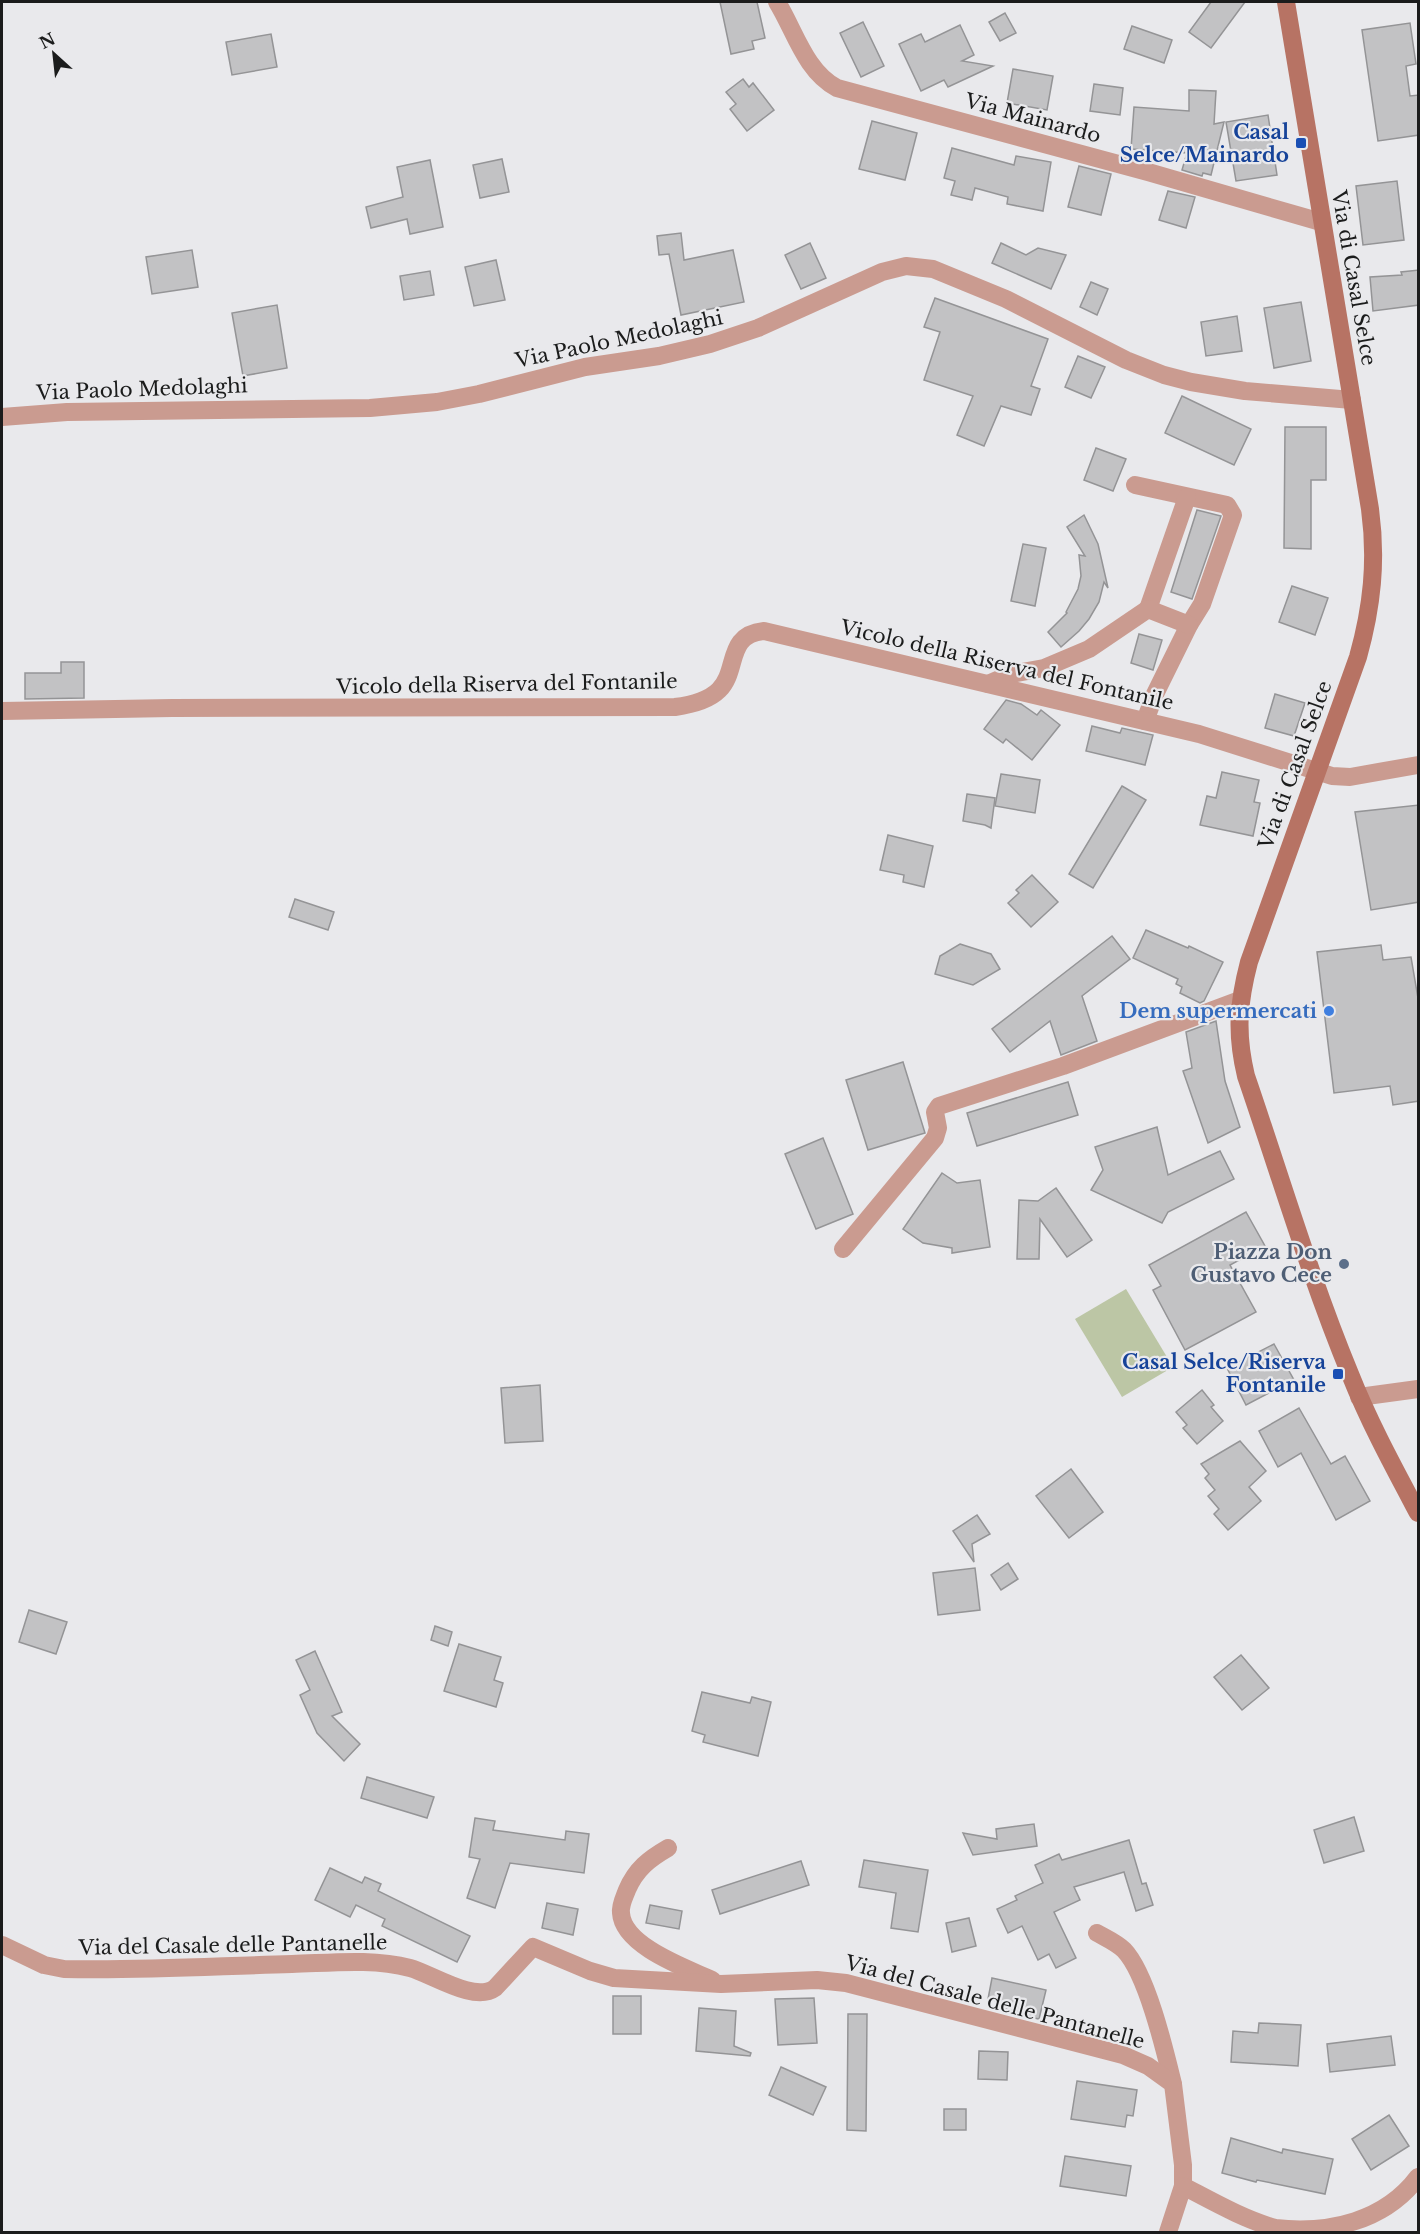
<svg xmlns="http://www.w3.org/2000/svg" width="1420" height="2234" viewBox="0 0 1420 2234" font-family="'Libre Baskerville',serif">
	<rect width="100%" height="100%" fill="#e9e9ec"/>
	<path fill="#bcc6a5" d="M 1126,1289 L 1173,1367 L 1122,1397 L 1075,1319 Z"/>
	<g fill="#c2c2c4" stroke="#949496" stroke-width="1.5">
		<path d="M 720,2 L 757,2 L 765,38 L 752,41 L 754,49 L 731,54 Z"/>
		<path d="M 1211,2 L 1245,2 L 1211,48 L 1189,32 Z"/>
		<path d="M 1005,13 L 1016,33 L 1000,41 L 989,22 Z"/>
		<path d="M 863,22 L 884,66 L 861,77 L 840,33 Z"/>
		<path d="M 1410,23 L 1416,64 L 1406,66 L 1410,96 L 1419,95 L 1419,135 L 1378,141 L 1362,30 Z"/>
		<path d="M 960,25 L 974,55 L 962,61 L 993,66 L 948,87 L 944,80 L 921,91 L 899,44 L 921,34 L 925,42 Z"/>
		<path d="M 1132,26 L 1172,40 L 1164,63 L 1124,49 Z"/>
		<path d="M 271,34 L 277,67 L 232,75 L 226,42 Z"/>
		<path d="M 1013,69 L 1053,76 L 1047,110 L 1007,103 Z"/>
		<path d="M 743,79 L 749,87 L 753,83 L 774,110 L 747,131 L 730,109 L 736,104 L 726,92 Z"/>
		<path d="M 1094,84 L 1123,88 L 1120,115 L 1090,111 Z"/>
		<path d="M 1189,90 L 1216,91 L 1214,124 L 1224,122 L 1211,175 L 1203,173 L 1202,176 L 1182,170 L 1187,153 L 1131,149 L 1134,107 L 1189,111 Z"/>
		<path d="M 1268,115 L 1277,175 L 1236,181 L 1226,122 Z"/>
		<path d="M 872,121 L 917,133 L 905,180 L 859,169 Z"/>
		<path d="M 952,148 L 1014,165 L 1016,156 L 1051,162 L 1043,211 L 1007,204 L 1008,197 L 975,188 L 972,200 L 951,195 L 955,181 L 944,178 Z"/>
		<path d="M 502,159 L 509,192 L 480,198 L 473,165 Z"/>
		<path d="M 430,160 L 443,227 L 410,234 L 407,219 L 371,228 L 366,207 L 403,197 L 397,167 Z"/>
		<path d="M 1079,166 L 1111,174 L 1101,215 L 1068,207 Z"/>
		<path d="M 1397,181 L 1404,240 L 1363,245 L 1356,186 Z"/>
		<path d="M 1168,191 L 1195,197 L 1186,228 L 1159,220 Z"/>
		<path d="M 681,233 L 684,260 L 733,250 L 744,302 L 681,315 L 669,254 L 659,255 L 657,236 Z"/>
		<path d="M 810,243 L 826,278 L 801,289 L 785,255 Z"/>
		<path d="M 1001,243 L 1026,255 L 1038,248 L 1066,255 L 1051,289 L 992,263 Z"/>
		<path d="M 192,250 L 198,287 L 152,294 L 146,257 Z"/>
		<path d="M 496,260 L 505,300 L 474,306 L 465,267 Z"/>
		<path d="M 1419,270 L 1419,305 L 1373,311 L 1370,277 L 1402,275 L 1401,272 Z"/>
		<path d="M 430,271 L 434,295 L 404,300 L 400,276 Z"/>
		<path d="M 1091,282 L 1108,289 L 1097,315 L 1080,307 Z"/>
		<path d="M 935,298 L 1048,339 L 1031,386 L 1040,389 L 1031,415 L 1001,406 L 984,446 L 957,435 L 973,396 L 924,380 L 940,332 L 924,327 Z"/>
		<path d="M 1301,302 L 1311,361 L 1274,368 L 1264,308 Z"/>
		<path d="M 277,305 L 287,368 L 243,376 L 232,313 Z"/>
		<path d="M 1237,316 L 1242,351 L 1206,356 L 1201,322 Z"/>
		<path d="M 1078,356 L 1105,367 L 1091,398 L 1065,387 Z"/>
		<path d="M 1182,396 L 1251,429 L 1234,465 L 1165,433 Z"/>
		<path d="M 1285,427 L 1326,427 L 1326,480 L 1311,480 L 1311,549 L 1284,548 Z"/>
		<path d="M 1096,448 L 1126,459 L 1113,491 L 1084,480 Z"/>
		<path d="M 1197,510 L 1221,516 L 1192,599 L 1171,592 Z"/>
		<path d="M 1084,515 L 1098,544 L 1108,588 L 1104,582 L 1099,602 L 1089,619 L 1079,631 L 1061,647 L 1048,632 L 1067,613 L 1066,612 L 1078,589 L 1081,576 L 1079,555 L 1085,556 L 1067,527 Z"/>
		<path d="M 1023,544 L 1046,548 L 1035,606 L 1011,601 Z"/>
		<path d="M 1292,586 L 1328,598 L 1315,635 L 1279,622 Z"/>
		<path d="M 1139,634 L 1162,640 L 1153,670 L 1131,663 Z"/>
		<path d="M 61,662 L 84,662 L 84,698 L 25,699 L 25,673 L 61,673 Z"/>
		<path d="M 1275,694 L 1305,703 L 1294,736 L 1265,728 Z"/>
		<path d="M 1006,700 L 1021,704 L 1037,715 L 1041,710 L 1060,725 L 1032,760 L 1006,739 L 1003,743 L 984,729 Z"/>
		<path d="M 1092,726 L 1120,733 L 1122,728 L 1153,735 L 1145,765 L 1086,751 Z"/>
		<path d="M 1222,772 L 1259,780 L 1254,802 L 1260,803 L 1253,836 L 1200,825 L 1207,796 L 1216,798 Z"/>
		<path d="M 1001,774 L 1040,780 L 1035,813 L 995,806 Z"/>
		<path d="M 1122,786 L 1146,800 L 1093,888 L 1069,874 Z"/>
		<path d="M 967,794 L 995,798 L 991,828 L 985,825 L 963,821 Z"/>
		<path d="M 1419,805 L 1419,902 L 1371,910 L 1355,812 Z"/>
		<path d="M 888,835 L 933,846 L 924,887 L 903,882 L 904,875 L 880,870 Z"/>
		<path d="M 1032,875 L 1058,902 L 1031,927 L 1008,903 L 1019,893 L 1016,890 Z"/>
		<path d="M 295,899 L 334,912 L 328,930 L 289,917 Z"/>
		<path d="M 1146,930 L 1188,948 L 1189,946 L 1223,962 L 1204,1001 L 1200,1003 L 1180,993 L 1182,987 L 1176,984 L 1178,979 L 1133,958 Z"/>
		<path d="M 1112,936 L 1130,959 L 1082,996 L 1097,1041 L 1061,1055 L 1050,1021 L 1010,1052 L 992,1029 Z"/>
		<path d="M 960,944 L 991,954 L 1000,969 L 973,985 L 935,974 L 940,956 Z"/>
		<path d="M 1381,945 L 1383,960 L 1411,957 L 1419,1004 L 1419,1101 L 1393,1105 L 1390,1086 L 1334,1093 L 1317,952 Z"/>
		<path d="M 1216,1021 L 1225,1081 L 1240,1127 L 1208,1143 L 1183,1071 L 1192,1068 L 1186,1032 Z"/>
		<path d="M 903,1062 L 925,1133 L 868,1150 L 846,1080 Z"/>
		<path d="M 1068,1082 L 1078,1115 L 977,1146 L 967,1113 Z"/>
		<path d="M 1157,1127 L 1168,1175 L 1220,1151 L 1234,1179 L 1168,1212 L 1162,1223 L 1091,1190 L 1103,1170 L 1095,1147 Z"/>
		<path d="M 823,1138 L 853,1214 L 816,1229 L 785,1154 Z"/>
		<path d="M 942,1173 L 957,1183 L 980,1180 L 990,1247 L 952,1253 L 952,1248 L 923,1243 L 903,1229 Z"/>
		<path d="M 1056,1188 L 1092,1240 L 1067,1257 L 1040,1219 L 1039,1259 L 1017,1259 L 1019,1200 L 1038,1201 Z"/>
		<path d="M 1246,1212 L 1265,1246 L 1230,1265 L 1256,1312 L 1185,1350 L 1153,1290 L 1161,1286 L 1149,1265 Z"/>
		<path d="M 1274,1344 L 1294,1380 L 1246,1405 L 1227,1368 Z"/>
		<path d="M 540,1385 L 543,1441 L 505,1443 L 501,1388 Z"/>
		<path d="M 1202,1390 L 1214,1405 L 1211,1407 L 1223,1421 L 1197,1444 L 1183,1428 L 1187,1425 L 1176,1412 Z"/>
		<path d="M 1299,1408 L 1331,1464 L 1345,1456 L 1370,1501 L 1336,1520 L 1301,1453 L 1278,1467 L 1259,1431 Z"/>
		<path d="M 1240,1441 L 1266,1471 L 1249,1487 L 1261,1501 L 1228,1530 L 1214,1514 L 1219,1509 L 1208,1496 L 1215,1490 L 1205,1478 L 1209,1474 L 1201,1464 Z"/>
		<path d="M 1071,1469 L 1103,1512 L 1069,1538 L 1036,1496 Z"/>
		<path d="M 977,1515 L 990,1534 L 972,1544 L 974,1562 L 953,1531 Z"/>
		<path d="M 1008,1563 L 1018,1579 L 1001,1590 L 991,1575 Z"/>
		<path d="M 975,1568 L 980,1610 L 938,1615 L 933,1573 Z"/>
		<path d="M 29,1610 L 67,1622 L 56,1654 L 19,1642 Z"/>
		<path d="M 435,1626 L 452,1632 L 448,1646 L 431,1640 Z"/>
		<path d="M 459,1644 L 501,1657 L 494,1680 L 503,1683 L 496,1707 L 444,1691 Z"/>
		<path d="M 315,1651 L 342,1712 L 332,1716 L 360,1744 L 344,1761 L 317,1733 L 300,1695 L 310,1690 L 296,1660 Z"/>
		<path d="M 1241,1655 L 1269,1688 L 1242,1710 L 1214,1677 Z"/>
		<path d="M 702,1692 L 750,1703 L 752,1697 L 771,1702 L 758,1756 L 703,1742 L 705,1735 L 692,1731 Z"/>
		<path d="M 367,1777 L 434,1797 L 427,1818 L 361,1798 Z"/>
		<path d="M 1354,1817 L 1364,1851 L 1324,1863 L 1314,1830 Z"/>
		<path d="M 475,1818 L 495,1821 L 493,1830 L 565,1840 L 566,1831 L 589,1834 L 584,1873 L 510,1863 L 495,1908 L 467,1898 L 480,1859 L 469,1857 Z"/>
		<path d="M 1034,1824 L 1037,1846 L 973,1855 L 963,1833 L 997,1839 L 996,1829 Z"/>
		<path d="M 1129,1840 L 1142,1884 L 1146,1883 L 1153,1905 L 1136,1911 L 1124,1872 L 1074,1887 L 1080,1900 L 1054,1912 L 1076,1958 L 1056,1968 L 1049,1954 L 1038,1960 L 1022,1926 L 1008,1933 L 997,1909 L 1017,1900 L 1015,1896 L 1043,1883 L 1035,1865 L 1059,1854 L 1062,1860 Z"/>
		<path d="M 864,1860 L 928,1870 L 918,1932 L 891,1928 L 896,1893 L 859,1887 Z"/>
		<path d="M 801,1861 L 809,1885 L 720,1914 L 712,1890 Z"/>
		<path d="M 330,1868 L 362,1883 L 365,1877 L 381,1884 L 378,1891 L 470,1936 L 457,1962 L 382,1926 L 385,1919 L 356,1905 L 350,1917 L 315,1900 Z"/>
		<path d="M 547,1903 L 578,1909 L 573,1935 L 542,1928 Z"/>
		<path d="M 650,1905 L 682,1911 L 679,1929 L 646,1923 Z"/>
		<path d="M 969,1918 L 976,1946 L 952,1952 L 946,1923 Z"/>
		<path d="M 992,1978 L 1046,1990 L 1039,2019 L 1004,2011 L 1006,2003 L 988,1999 Z"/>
		<rect x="613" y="1996" width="28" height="38"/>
		<path d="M 814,1998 L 817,2043 L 778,2045 L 775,1999 Z"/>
		<path d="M 699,2008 L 736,2011 L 734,2046 L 751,2053 L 750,2056 L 696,2051 Z"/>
		<path d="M 848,2014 L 867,2014 L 866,2131 L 847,2130 Z"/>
		<path d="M 1259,2023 L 1301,2025 L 1298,2066 L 1231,2062 L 1233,2031 L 1258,2033 Z"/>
		<path d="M 1391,2036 L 1395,2065 L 1330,2072 L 1327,2044 Z"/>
		<path d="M 979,2051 L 1008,2052 L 1007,2080 L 978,2079 Z"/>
		<path d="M 781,2067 L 826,2087 L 813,2115 L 769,2095 Z"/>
		<path d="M 1077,2081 L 1137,2090 L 1133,2116 L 1127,2115 L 1125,2127 L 1071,2119 Z"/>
		<rect x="944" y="2109" width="22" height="21"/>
		<path d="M 1389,2115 L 1409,2146 L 1371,2170 L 1352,2139 Z"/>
		<path d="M 1231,2138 L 1282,2153 L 1283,2149 L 1333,2159 L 1325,2194 L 1257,2180 L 1256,2182 L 1222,2173 Z"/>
		<path d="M 1065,2156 L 1131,2166 L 1126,2196 L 1060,2186 Z"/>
	</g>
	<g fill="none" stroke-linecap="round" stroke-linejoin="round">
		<g stroke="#ca9b90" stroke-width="18">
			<path d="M 777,2 C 795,31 805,71 837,88 L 1148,172 L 1321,222"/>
			<path d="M 2,417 L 67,412 L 370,408 L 437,402 L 479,394 L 585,367 L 659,356 L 710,344 L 758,328 L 882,272 L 906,266 L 933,269 L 1006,299 L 1126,360 L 1164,375 L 1191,382 L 1245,391 L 1352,400"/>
			<path d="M 1135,485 L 1227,505 L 1233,515 L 1202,604 L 1189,625 L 1155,694 L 1145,721"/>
			<path d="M 1148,609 L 1187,497"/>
			<path d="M 988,684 L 1011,674 L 1044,668 L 1089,649 L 1148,609 L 1189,625"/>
			<path d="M 2,711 L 172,708 L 675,707 C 690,705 708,701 719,690 C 739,670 725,635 764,631 L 1199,734 L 1332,776 L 1350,777 L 1418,765"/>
			<path d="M 843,1249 L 935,1138 L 938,1128 L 935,1112 L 939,1106 L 1063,1066 L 1240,1000"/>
			<path d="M 1359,1397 L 1418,1389"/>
			<path d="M 668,1848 C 649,1859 636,1869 627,1890 C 624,1898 620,1905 621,1913 C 623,1946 686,1968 712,1980"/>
			<path d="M 1097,1933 C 1106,1938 1117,1943 1124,1950 C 1147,1974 1165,2051 1173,2084"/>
			<path d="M 2,1945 L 44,1965 L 64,1969 C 140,1971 216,1966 292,1964 C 330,1963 372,1958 410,1968 C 432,1974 474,2003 495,1988 L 533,1947 L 590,1971 L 614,1978 L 721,1984 L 817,1980 L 846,1983 L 1123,2055 L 1148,2066 L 1173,2084 L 1183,2165 L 1183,2186 C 1212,2201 1243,2219 1275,2228 C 1330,2234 1385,2221 1418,2177"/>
			<path d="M 1168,2232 L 1183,2186"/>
		</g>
		<path stroke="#b77364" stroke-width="18" d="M 1286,2 L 1370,509 C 1377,561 1372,607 1358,657 L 1249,962 C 1238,1004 1236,1034 1246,1076 C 1280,1175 1310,1277 1350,1374 C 1369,1422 1394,1468 1418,1513"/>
	</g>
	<g fill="#1a4fb4" stroke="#e9e9ec" stroke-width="2">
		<rect x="1295" y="137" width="12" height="12" rx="3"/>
		<rect x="1332" y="1368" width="12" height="12" rx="3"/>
	</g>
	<circle fill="#3f7fe0" stroke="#e9e9ec" stroke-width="2" cx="1329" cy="1011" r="6"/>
	<circle fill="#5c6f8a" stroke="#e9e9ec" stroke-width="2" cx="1344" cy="1264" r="6"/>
	<g text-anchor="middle" stroke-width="4.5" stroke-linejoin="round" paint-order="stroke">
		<g font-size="20" fill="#1b1c1c" stroke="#e9e9ec">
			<text transform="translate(1033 118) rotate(15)" y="7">Via Mainardo</text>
			<text transform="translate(1354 278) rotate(80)" y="7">Via di Casal Selce</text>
			<text transform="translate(619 339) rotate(-12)" y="7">Via Paolo Medolaghi</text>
			<text transform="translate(142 389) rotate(-2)" y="7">Via Paolo Medolaghi</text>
			<text transform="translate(1007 665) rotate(13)" y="7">Vicolo della Riserva del Fontanile</text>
			<text transform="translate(507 684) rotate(-1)" y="7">Vicolo della Riserva del Fontanile</text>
			<text transform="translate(1295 765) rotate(-70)" y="7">Via di Casal Selce</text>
			<text transform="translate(233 1945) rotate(-1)" y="7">Via del Casale delle Pantanelle</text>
			<text transform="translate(995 2002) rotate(15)" y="7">Via del Casale delle Pantanelle</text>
		</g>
		<g font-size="20" font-weight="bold" fill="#164399" stroke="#e9e9ec" text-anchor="end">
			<text x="1289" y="139">Casal<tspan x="1289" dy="23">Selce/Mainardo</tspan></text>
			<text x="1326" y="1369">Casal Selce/Riserva<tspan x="1326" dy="23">Fontanile</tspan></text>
		</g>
		<g font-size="20" font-weight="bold" fill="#366cbe" stroke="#e9e9ec" text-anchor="end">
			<text x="1317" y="1018">Dem supermercati</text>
		</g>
		<g font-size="20" font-weight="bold" fill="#4e5e75" stroke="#e9e9ec" text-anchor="end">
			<text x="1332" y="1259">Piazza Don<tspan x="1332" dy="23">Gustavo Cece</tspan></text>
		</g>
	</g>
	<rect width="1420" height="2234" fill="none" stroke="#1b1c1c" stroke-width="6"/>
	<g transform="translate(54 54) rotate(333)" stroke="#e9e9ec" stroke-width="4.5" paint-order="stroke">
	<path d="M0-4.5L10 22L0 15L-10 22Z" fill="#1b1c1c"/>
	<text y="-9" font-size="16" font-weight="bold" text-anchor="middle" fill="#1b1c1c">N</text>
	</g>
</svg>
